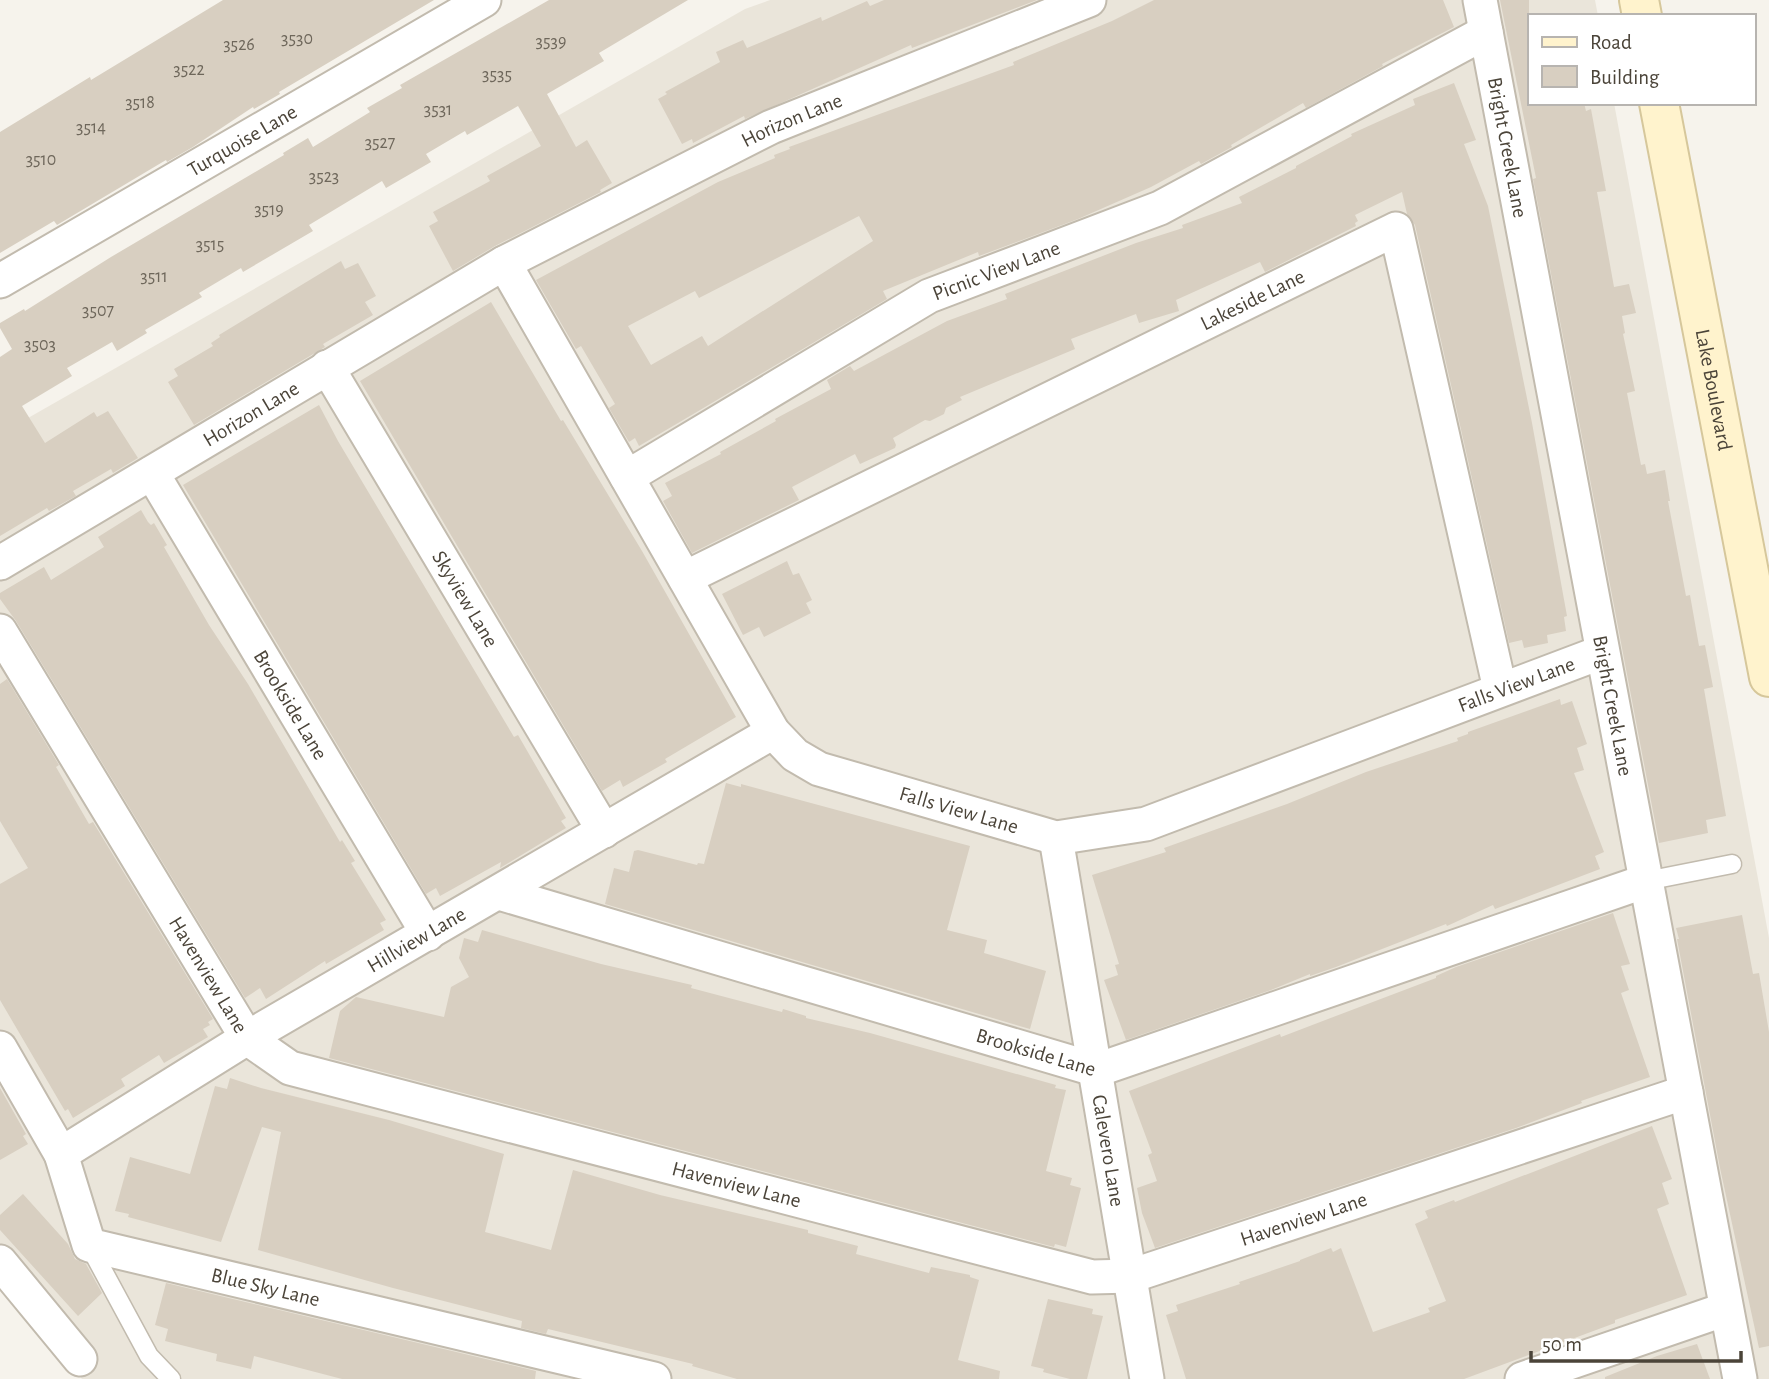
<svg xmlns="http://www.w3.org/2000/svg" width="1769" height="1379" viewBox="0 0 1769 1379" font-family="'Alegreya Sans',sans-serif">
	<rect width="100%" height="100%" fill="#f6f3ec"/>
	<path fill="#eae5da" d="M 770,0 L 1595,0 L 1598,16 L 1529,16 L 1529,103 L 1614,103 L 1769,938 L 1769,1379 L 82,1379 L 0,1271 L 0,434 L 745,9 Z"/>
	<g fill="#d8cfc1" fill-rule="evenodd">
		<path d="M 223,0 L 434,0 L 279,92 L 280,94 L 254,109 L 253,107 L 193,147 L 167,162 L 166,160 L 57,225 L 54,221 L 0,253 L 0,132 L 90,77 L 91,80 Z"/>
		<path d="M 549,0 L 688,0 L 599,53 L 604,61 L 547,94 L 576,147 L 587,140 L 612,183 L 600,190 L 601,192 L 495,246 L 453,271 L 429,226 L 438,221 L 433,212 L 490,181 L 487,176 L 541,146 L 518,106 L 467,135 L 465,131 L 426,154 L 431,162 L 386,188 L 382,181 L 309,225 L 313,231 L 243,272 L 241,268 L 199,293 L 202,297 L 145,330 L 147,333 L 117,351 L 112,342 L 67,368 L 72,376 L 22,406 L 45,443 L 94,412 L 97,417 L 108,411 L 138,458 L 113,473 L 111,469 L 73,491 L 76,496 L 49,511 L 47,508 L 0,536 L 0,357 L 12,349 L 0,328 L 0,323 L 24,309 L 25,311 L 111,257 L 284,155 L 283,153 L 308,138 L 313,147 L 370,112 L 367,108 L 402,88 L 400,85 Z"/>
		<path d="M 884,0 L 1037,0 L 912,48 L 911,45 L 745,119 L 744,116 L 693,143 L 692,139 L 682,144 L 658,99 L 667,94 L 665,92 L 720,62 L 716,52 L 743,40 L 747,48 L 821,17 L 822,21 L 867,1 L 870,6 Z"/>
		<path d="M 1154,0 L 1443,0 L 1454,27 L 1382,64 L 1383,66 L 1306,108 L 1303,103 L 1231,145 L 1232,147 L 1201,164 L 1199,161 L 1151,187 L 1078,219 L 979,256 L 978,252 L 883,291 L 887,299 L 695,413 L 639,446 L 635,438 L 629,442 L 609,408 L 615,404 L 581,346 L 576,349 L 536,280 L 718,182 L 775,158 L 774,155 L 790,149 L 789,147 L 1014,65 L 1013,62 L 1112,21 ZM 859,216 L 873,241 L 708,346 L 702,336 L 651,365 L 628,326 L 695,291 L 699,298 Z"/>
		<path d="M 1500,0 L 1529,0 L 1529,103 L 1584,103 L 1586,111 L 1591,109 L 1606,191 L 1597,192 L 1614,287 L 1629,284 L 1636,313 L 1622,316 L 1625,333 L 1623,334 L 1635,391 L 1627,393 L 1641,465 L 1645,464 L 1647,474 L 1665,470 L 1670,501 L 1668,501 L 1686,596 L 1690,595 L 1699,646 L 1705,645 L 1713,687 L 1704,689 L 1726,816 L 1706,820 L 1708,833 L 1659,843 L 1533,179 L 1536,178 Z"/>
		<path d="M 1454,83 L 1476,140 L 1464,144 L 1488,206 L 1532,423 L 1567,616 L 1564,617 L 1566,631 L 1547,635 L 1548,643 L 1524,648 L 1522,640 L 1509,643 L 1415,225 L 1407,214 L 1402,192 L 1355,215 L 1358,221 L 1355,223 L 1356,226 L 1265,272 L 1260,262 L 1176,300 L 1179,311 L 1139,323 L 1136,314 L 1071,339 L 1075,349 L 960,397 L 962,400 L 946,408 L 944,414 L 930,421 L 925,420 L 893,438 L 896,445 L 895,448 L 860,464 L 855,454 L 792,487 L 799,500 L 692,553 L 663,501 L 672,496 L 665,483 L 721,454 L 720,452 L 776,421 L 775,419 L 831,389 L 827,380 L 850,366 L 854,371 L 947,321 L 1007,299 L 1005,294 L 1136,243 L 1183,228 L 1182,225 L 1242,203 L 1239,197 L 1296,168 L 1296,166 L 1352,136 L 1351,134 L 1415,105 L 1413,99 Z"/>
		<path d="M 341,261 L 345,269 L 358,263 L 376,296 L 365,302 L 373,315 L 323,344 L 325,347 L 194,425 L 168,382 L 178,376 L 174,369 L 213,346 L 211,343 L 220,337 L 219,335 Z"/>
		<path d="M 491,302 L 561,421 L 563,420 L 642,551 L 736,717 L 665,759 L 667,762 L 623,787 L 620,780 L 602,791 L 360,381 Z"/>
		<path d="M 319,405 L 338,441 L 514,737 L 518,735 L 566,818 L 561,821 L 566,828 L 500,868 L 501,862 L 440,896 L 436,888 L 426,894 L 183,485 Z"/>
		<path d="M 141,510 L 148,522 L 151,525 L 154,523 L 167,545 L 164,547 L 209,625 L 248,684 L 340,842 L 342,840 L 355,861 L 351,863 L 386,920 L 380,923 L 384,930 L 326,964 L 325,961 L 266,999 L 260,988 L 245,998 L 16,621 L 0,599 L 0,593 L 44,567 L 51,580 L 104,547 L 98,537 Z"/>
		<path d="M 787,561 L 793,575 L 799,573 L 812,600 L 806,603 L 811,613 L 764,637 L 759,627 L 743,635 L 722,594 Z"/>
		<path d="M 7,679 L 59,765 L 56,767 L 89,824 L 93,822 L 213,1019 L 208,1022 L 210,1025 L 203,1029 L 208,1037 L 164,1063 L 159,1055 L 121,1079 L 125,1086 L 73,1118 L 68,1109 L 65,1111 L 0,1000 L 0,884 L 28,868 L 0,821 L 0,684 Z"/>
		<path d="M 1560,699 L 1561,705 L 1572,701 L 1587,744 L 1577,748 L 1584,770 L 1574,773 L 1604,852 L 1595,856 L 1600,869 L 1495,909 L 1493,905 L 1447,926 L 1446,924 L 1336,967 L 1310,976 L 1310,974 L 1271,990 L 1126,1040 L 1104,980 L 1118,975 L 1115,965 L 1119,964 L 1092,875 L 1166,852 L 1164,848 L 1287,804 L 1366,772 L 1458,741 L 1457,738 L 1468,734 L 1468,732 Z"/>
		<path d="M 726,783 L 741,787 L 741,784 L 970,846 L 947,930 L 987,940 L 984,953 L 1046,971 L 1030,1029 L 605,904 L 614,868 L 629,872 L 634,851 L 638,850 L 697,865 L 698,863 L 704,864 Z"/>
		<path d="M 1613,913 L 1630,964 L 1621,966 L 1629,990 L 1621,993 L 1650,1077 L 1581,1101 L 1582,1103 L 1516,1128 L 1155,1248 L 1142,1213 L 1137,1188 L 1157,1181 L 1148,1155 L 1152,1153 L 1129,1091 L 1280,1034 L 1281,1037 L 1328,1019 L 1436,978 L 1436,976 L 1456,967 Z"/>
		<path d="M 1742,915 L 1753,974 L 1759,973 L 1769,1032 L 1769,1346 L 1759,1348 L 1720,1168 L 1677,939 L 1679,939 L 1676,928 Z"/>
		<path d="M 482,930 L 601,964 L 692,985 L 691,988 L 782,1012 L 783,1009 L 806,1016 L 806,1018 L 870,1033 L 1056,1085 L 1055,1088 L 1066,1090 L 1046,1171 L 1072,1178 L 1070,1185 L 1081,1188 L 1066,1247 L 1055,1244 L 1054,1247 L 329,1058 L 340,1011 L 356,997 L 444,1017 L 451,987 L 469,977 L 459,958 L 464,938 L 478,942 Z"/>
		<path d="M 230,1078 L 261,1088 L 389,1120 L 504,1154 L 485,1232 L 551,1250 L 573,1170 L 660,1195 L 808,1230 L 808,1233 L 858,1246 L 856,1254 L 929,1273 L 931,1267 L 970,1275 L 970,1277 L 979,1280 L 958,1360 L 1000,1371 L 999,1379 L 737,1379 L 692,1366 L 693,1364 L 548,1329 L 546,1334 L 521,1328 L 522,1321 L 393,1288 L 258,1250 L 281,1132 L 262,1127 L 221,1242 L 128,1217 L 129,1214 L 115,1211 L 130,1157 L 190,1174 L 215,1086 L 227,1089 Z"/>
		<path d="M 0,1088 L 26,1134 L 23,1136 L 28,1144 L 0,1160 Z"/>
		<path d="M 1652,1126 L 1672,1179 L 1662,1183 L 1669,1204 L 1657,1209 L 1687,1295 L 1615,1320 L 1615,1323 L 1464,1379 L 1186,1379 L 1166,1315 L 1178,1311 L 1176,1305 L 1240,1284 L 1239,1282 L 1300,1261 L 1300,1260 L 1331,1248 L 1333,1252 L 1341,1248 L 1373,1332 L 1430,1312 L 1428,1308 L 1446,1301 L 1415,1224 L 1428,1218 L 1425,1211 L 1454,1200 L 1455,1202 Z"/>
		<path d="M 23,1194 L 68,1244 L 75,1259 L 86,1264 L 102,1293 L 78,1316 L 0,1230 L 0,1215 Z"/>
		<path d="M 166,1283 L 532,1370 L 536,1371 L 535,1379 L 342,1379 L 254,1356 L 251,1369 L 216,1361 L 217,1354 L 165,1341 L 168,1329 L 155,1325 Z"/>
		<path d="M 1048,1299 L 1093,1309 L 1092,1314 L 1103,1316 L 1087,1379 L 1070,1379 L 1043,1372 L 1044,1369 L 1031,1366 Z"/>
		<path d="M 1697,1344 L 1710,1379 L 1605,1379 L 1605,1377 L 1657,1356 Z"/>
	</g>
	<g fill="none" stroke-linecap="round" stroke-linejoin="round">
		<defs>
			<g id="service">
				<path d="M 1646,881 L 1732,864"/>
				<path d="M 89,1245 L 149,1356 L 171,1379"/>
			</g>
			<g id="minor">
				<path id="s1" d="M 1480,0 L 1740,1379"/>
				<path id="s2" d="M 504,263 L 773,732 L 795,755 L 819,769 L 1056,838 L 1146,824 L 1602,652"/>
				<path id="s3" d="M 0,281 L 484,0"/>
				<path id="s4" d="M 327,367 L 604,831"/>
				<path id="s5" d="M 152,473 L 428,934"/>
				<path id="s6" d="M 627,477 L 929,296 L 1160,208 L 1486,32"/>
				<path id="s7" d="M 0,563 L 504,263 L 771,127 L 1089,0"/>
				<path id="s8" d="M 685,578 L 1396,229 L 1500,689"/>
				<path id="s9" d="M 0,631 L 247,1038 L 290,1068 L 1092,1277 L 1131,1276 L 1686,1092"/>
				<path id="s10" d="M 1056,838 L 1147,1379"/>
				<path id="s11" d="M 499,893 L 1097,1070 L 1646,881"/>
				<path id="s12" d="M 0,1048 L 61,1154 L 89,1245 L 654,1379"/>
				<path id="s13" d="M 61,1154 L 247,1038 L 773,732"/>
				<path d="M 0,1262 L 80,1359"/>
				<path d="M 1522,1379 L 1726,1309"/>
			</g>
			<g id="secondary">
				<path d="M 1639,0 L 1642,16"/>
				<path id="s14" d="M 1659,103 L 1769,677"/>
			</g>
		</defs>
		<use href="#service" stroke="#c2bbae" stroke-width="21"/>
		<use href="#minor" stroke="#c2bbae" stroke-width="37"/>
		<use href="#secondary" stroke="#d6c79b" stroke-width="42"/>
		<use href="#service" stroke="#fff" stroke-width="18"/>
		<use href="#minor" stroke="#fff" stroke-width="33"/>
		<use href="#secondary" stroke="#fff3cd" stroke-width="38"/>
	</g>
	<g text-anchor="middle" stroke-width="7" stroke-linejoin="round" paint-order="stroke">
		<g font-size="18" fill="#6e675b">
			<text x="297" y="44">3530</text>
			<text x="551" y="47">3539</text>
			<text x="239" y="50">3526</text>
			<text x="189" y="75">3522</text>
			<text x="497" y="80">3535</text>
			<text x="140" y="108">3518</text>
			<text x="438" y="115">3531</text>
			<text x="91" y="133">3514</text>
			<text x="380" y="148">3527</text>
			<text x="41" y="165">3510</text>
			<text x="324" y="182">3523</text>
			<text x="269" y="215">3519</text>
			<text x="210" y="250">3515</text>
			<text x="154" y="282">3511</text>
			<text x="98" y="316">3507</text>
			<text x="40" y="350">3503</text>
		</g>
		<g font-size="21" fill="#4b4439" stroke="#fff">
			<text dy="7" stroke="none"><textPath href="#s7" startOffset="908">Horizon Lane</textPath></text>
			<text dy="7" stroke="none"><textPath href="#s3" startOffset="280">Turquoise Lane</textPath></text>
			<text dy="7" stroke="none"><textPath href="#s1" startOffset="150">Bright Creek Lane</textPath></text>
			<text dy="7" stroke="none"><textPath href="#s6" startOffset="424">Picnic View Lane</textPath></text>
			<text dy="7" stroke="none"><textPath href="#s8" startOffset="632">Lakeside Lane</textPath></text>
			<text dy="7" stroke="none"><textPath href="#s14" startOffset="292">Lake Boulevard</textPath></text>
			<text dy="7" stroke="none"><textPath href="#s7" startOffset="292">Horizon Lane</textPath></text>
			<text dy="7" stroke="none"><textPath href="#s4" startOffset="270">Skyview Lane</textPath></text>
			<text dy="7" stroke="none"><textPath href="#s2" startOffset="1334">Falls View Lane</textPath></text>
			<text dy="7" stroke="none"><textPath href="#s5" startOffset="270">Brookside Lane</textPath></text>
			<text dy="7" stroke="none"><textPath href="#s1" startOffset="718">Bright Creek Lane</textPath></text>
			<text dy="7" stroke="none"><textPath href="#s2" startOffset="746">Falls View Lane</textPath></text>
			<text dy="7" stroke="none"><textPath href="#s13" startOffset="415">Hillview Lane</textPath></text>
			<text dy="7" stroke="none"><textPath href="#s9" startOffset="402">Havenview Lane</textPath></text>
			<text dy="7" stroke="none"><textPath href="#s11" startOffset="560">Brookside Lane</textPath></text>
			<text dy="7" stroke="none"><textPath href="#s10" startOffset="317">Calevero Lane</textPath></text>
			<text dy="7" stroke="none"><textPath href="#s9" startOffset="990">Havenview Lane</textPath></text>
			<text dy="7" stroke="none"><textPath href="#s9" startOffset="1578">Havenview Lane</textPath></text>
			<text dy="7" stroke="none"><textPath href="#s12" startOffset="399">Blue Sky Lane</textPath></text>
		</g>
	</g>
	<rect x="1528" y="14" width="228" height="91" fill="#ffffff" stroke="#b7b4b0" stroke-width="2"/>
	<rect x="1542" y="37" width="35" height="10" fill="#fff3cd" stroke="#b7b4b0" stroke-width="2"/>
	<text x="1590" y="49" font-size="21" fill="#4b4439">Road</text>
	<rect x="1542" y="66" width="35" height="21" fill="#d8cfc1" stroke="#b7b4b0" stroke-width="2"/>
	<text x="1590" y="84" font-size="21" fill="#4b4439">Building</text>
	<path d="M1531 1351v10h210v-10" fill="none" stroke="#4b4439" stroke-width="3.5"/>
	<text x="1542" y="1351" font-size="21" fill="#4b4439" stroke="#ffffff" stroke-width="5" paint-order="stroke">50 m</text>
</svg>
